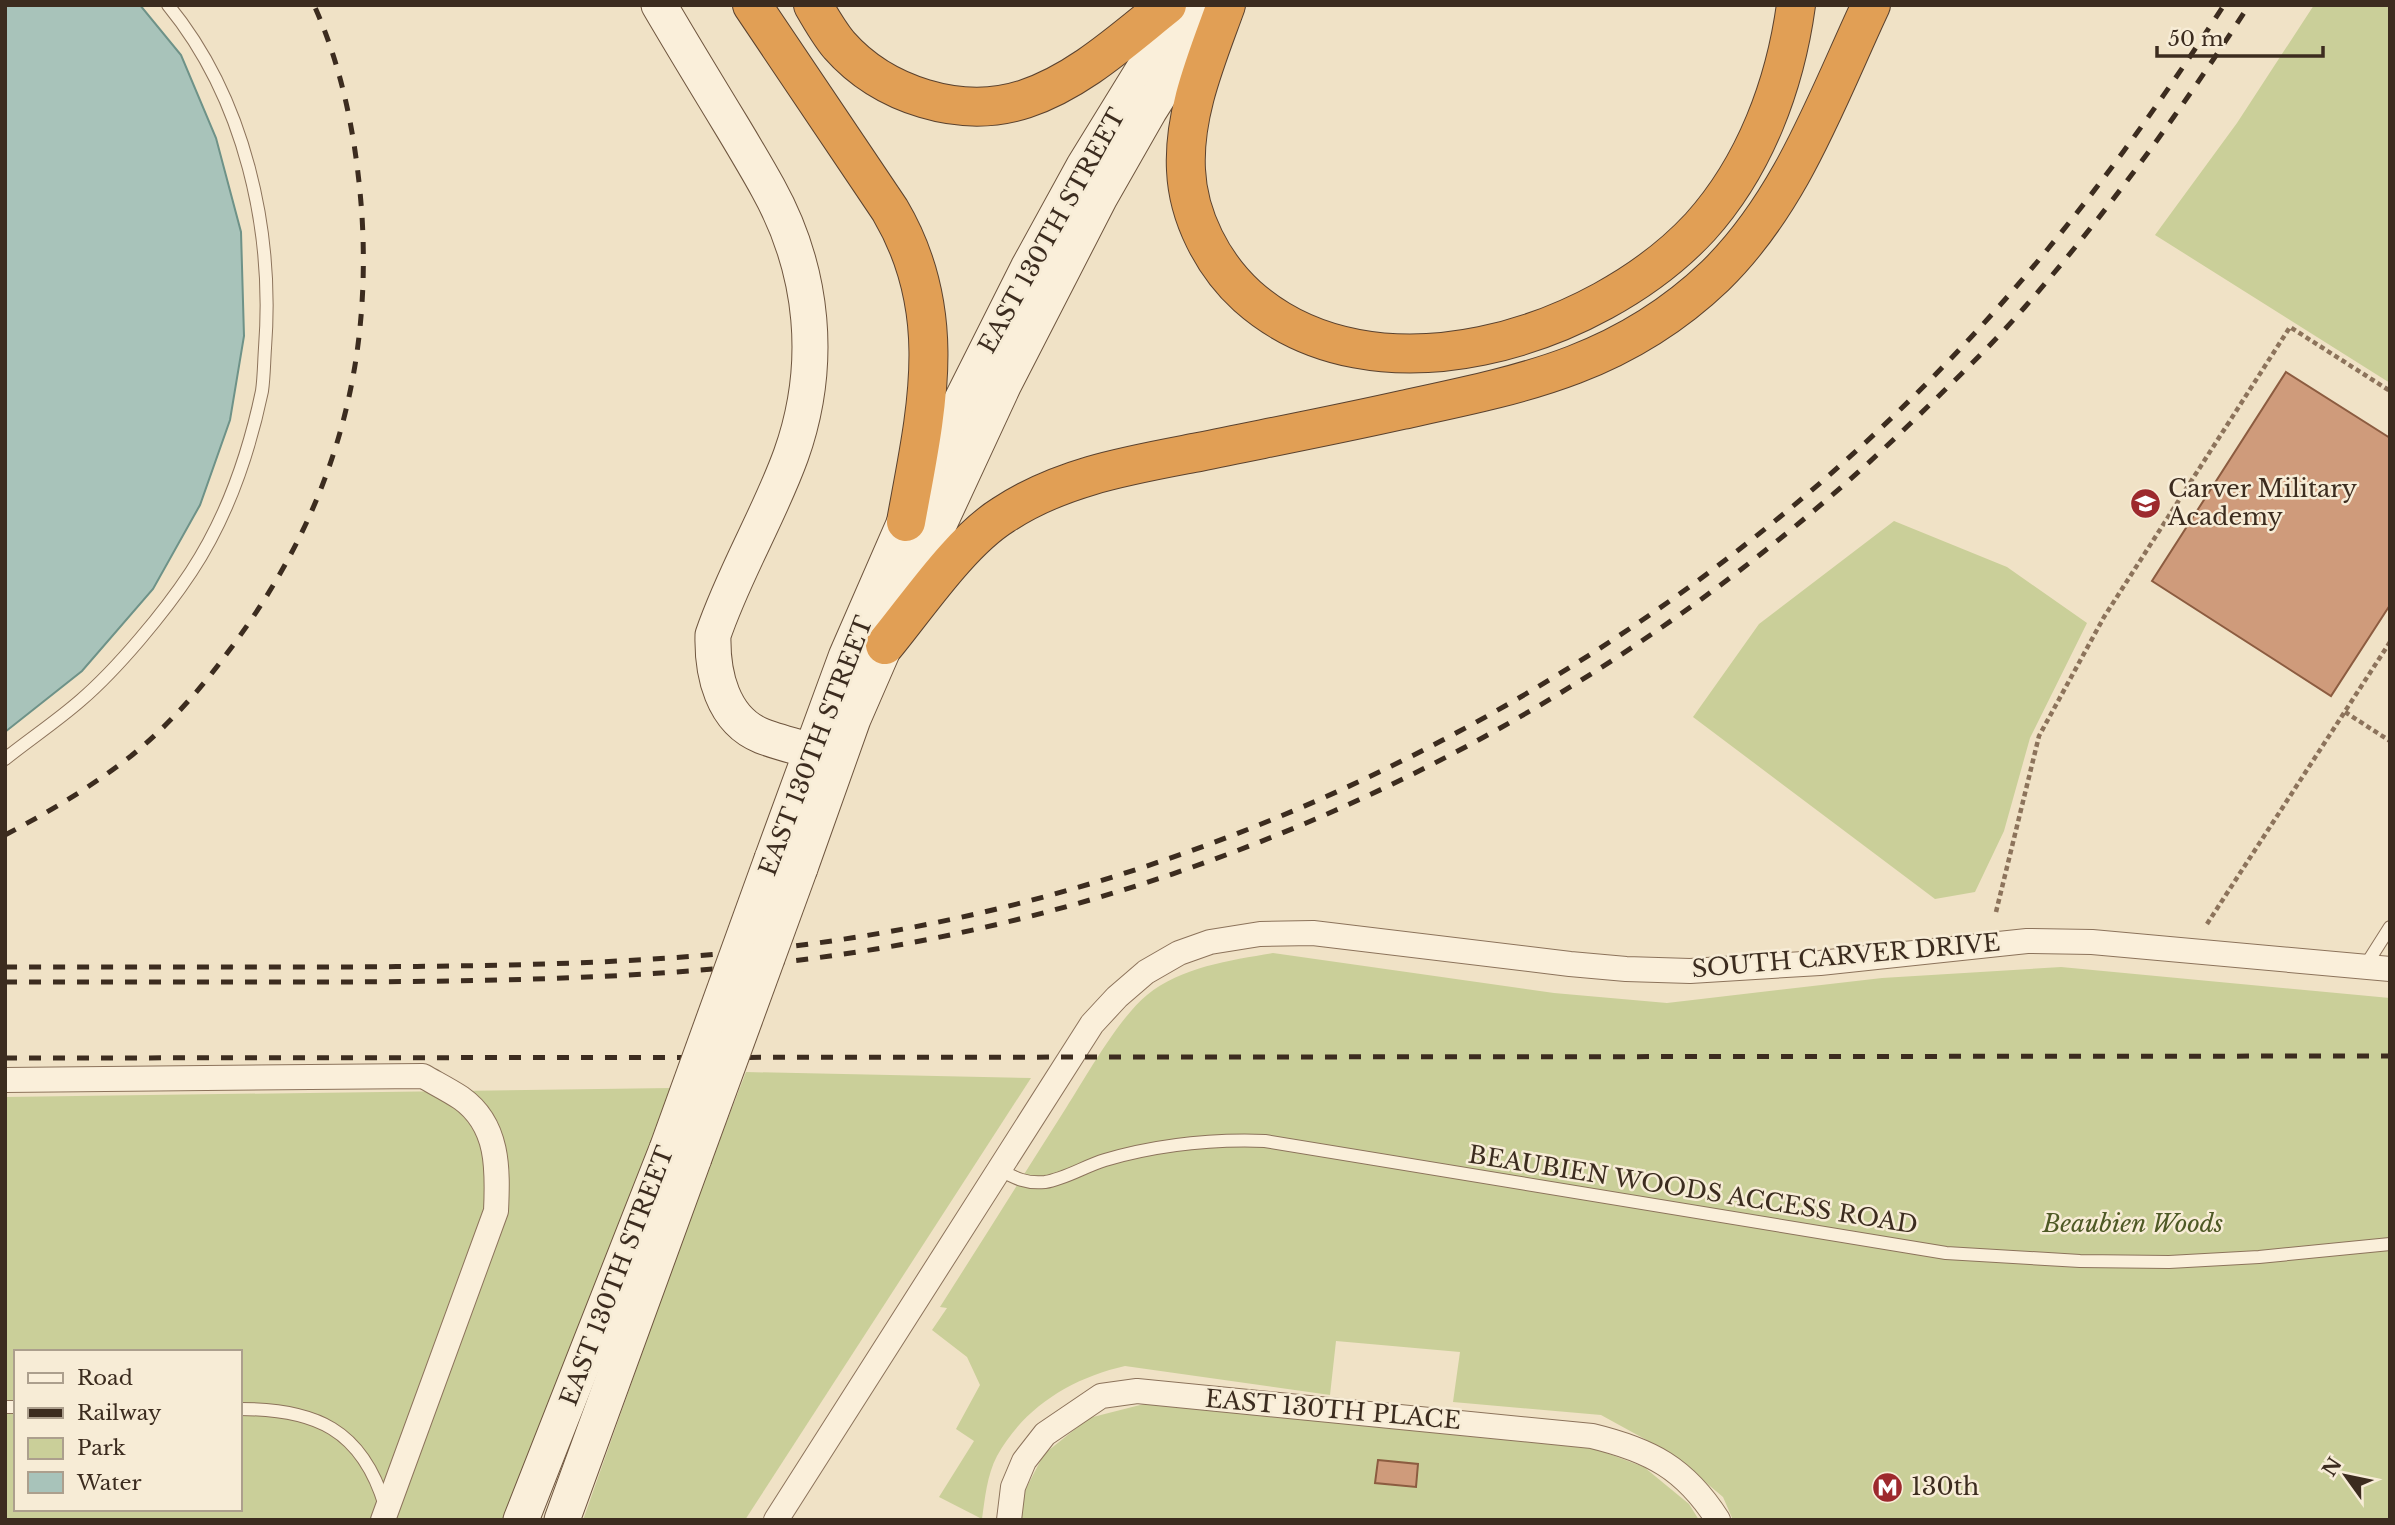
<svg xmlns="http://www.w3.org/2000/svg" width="2395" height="1525" viewBox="0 0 2395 1525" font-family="'Libre Baskerville',serif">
	<rect width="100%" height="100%" fill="#f0e2c6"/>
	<g fill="#cacf99" fill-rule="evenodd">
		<path d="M 2314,5 L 2390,5 L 2390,383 L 2155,235 L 2237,123 Z"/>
		<path d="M 1894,521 L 2007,567 L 2087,623 L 2030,738 L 2004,831 L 1975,892 L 1935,899 L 1693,717 L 1759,624 Z"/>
		<path d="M 1273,953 L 1554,993 L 1667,1003 L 1882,978 L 2061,967 L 2390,998 L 2390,1520 L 1733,1520 L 1723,1497 L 1672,1454 L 1601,1415 L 1453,1402 L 1460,1352 L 1336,1341 L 1330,1395 L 1125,1366 C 1072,1378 1024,1407 997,1456 C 987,1475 985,1498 982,1519 L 939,1497 L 974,1441 L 956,1429 L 980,1385 L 967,1357 L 932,1330 L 947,1308 L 940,1307 C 982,1241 1024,1174 1066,1108 C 1087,1075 1118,1019 1147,995 C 1181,967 1231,960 1273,953 Z"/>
		<path d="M 746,1072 L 1031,1078 L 745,1520 L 583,1520 L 694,1206 Z"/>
		<path d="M 671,1088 L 509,1520 L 5,1520 L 5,1097 ZM 16,1352 L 240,1352 L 240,1509 L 16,1509 Z"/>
		<path d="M 1144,1404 L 1596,1449 L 1644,1467 L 1689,1504 L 1699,1520 L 1020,1520 L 1021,1498 L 1044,1454 L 1089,1418 Z"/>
	</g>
	<path fill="#a8c3ba" stroke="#6e9288" stroke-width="2" d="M 5,5 L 140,5 L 181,55 L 216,138 L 241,232 L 244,336 L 230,420 L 200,505 L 153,589 L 82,671 L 5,732 Z"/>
	<g fill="#cf9b7b" stroke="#8c5c40" stroke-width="2">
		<path d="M 2286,372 L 2390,438 L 2390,605 L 2331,696 L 2152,581 Z"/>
		<path d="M 1378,1460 L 1418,1464 L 1416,1487 L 1375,1483 Z"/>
	</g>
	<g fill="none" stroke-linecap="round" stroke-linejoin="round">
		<defs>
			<g id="lane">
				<path d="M 5,759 C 30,739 57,721 81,700 C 117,669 164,613 191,572 C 226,519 249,453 262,391 C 264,377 264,362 265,348 C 274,230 245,99 168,5"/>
				<path d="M 2364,968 L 2390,927"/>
				<path d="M 1000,1170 C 1015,1178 1026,1184 1045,1182 C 1065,1179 1085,1166 1105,1160 C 1157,1145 1211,1139 1265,1141 L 1946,1253 L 2080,1261 L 2169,1262 L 2259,1257 L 2390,1244"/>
				<path d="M 5,1407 L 16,1407"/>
				<path d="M 240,1409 C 315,1409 362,1429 385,1506"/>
			</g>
			<g id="street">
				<path d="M 5,1080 L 423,1076 C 435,1083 449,1090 461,1098 C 499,1125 498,1169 496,1211 L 383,1520"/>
				<path d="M 776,1520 L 1092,1024 L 1117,997 L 1146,972 L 1179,953 L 1210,942 L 1260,934 L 1313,933 L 1570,964 L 1626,969 L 1690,971 L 1820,963 L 2027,941 L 2092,942 L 2390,969"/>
				<path d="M 1009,1520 L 1013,1487 L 1024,1461 L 1045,1434 L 1101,1396 L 1137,1391 L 1592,1436 C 1650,1450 1685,1468 1718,1520"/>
			</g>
			<g id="secondary">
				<path d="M 659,5 C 683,46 708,87 733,128 C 745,148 757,168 768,188 C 814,271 823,365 791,455 C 769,516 734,573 713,635 C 712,673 722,720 762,736 C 786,745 811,750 835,758"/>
				<path d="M 772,859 L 846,657 L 934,455 L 1028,268 L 1084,166 L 1183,5"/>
				<path d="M 800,868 L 853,719 L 916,574 L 1004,384 L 1100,197 L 1149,111 L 1216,5"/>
				<path d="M 521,1520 L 667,1149"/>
				<path d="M 562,1520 L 694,1158"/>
			</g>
			<g id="highway">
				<path d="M 752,5 L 890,210 C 951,313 926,412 906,522"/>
				<path d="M 813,5 C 821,19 829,33 839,45 C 883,95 961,120 1025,99 C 1079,81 1123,40 1167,5"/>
				<path d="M 1226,5 C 1207,58 1183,113 1186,170 C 1188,217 1213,265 1247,296 C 1373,409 1596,339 1700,227 C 1755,166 1785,85 1796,5"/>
				<path d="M 885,645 C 918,605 960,542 1003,515 C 1062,476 1131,465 1199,452 C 1267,438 1335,425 1402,410 C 1523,384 1622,365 1715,276 C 1791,202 1827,99 1871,5"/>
			</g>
		</defs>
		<use href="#lane" stroke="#8c735b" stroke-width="14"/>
		<use href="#street" stroke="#8c735b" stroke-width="26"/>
		<use href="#secondary" stroke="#6e553e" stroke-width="37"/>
		<use href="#highway" stroke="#5a422f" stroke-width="40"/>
		<g stroke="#8c735b" stroke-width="4.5" stroke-dasharray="5 3.5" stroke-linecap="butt">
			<path d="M 2345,712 L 2390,741"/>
			<path d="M 1996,912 L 2039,736 L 2104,617 L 2290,327 L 2390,391"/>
			<path d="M 2207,924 L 2390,642"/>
		</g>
		<use href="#lane" stroke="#faefda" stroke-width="12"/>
		<use href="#street" stroke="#faefda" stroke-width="24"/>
		<use href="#secondary" stroke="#faefda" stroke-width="35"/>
		<use href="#highway" stroke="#e19f55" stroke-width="38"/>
		<g stroke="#3c2c1f" stroke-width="5" stroke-dasharray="12 12" stroke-linecap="butt">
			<path d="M 5,835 C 49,812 91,787 131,756 C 167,727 201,689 228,652 C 327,521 372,380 362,216 C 357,144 344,72 314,5"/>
			<path d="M 5,967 C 117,967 228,967 340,967 C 494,966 648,965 802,945 C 1224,891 1633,682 1931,379 C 2043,266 2138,138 2224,5"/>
			<path d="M 5,982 C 118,982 231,982 344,982 C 521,981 700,978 876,949 C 1266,883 1631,695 1915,419 C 1952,383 1990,347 2024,308 C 2107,213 2181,111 2249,5"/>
			<path d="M 5,1058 L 2390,1056"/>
		</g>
		<defs>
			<g id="secondary-bridge">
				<path d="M 667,1149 L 772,859"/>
				<path d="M 694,1158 L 800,868"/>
			</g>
		</defs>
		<use href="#secondary-bridge" stroke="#6e553e" stroke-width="37" stroke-linecap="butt"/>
		<use href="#secondary-bridge" stroke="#faefda" stroke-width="35"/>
	</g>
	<defs>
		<symbol id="school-disc" viewBox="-11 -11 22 22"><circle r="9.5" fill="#9d292d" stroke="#f7ecd6"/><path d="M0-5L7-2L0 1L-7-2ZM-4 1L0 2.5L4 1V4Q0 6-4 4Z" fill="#fff"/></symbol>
		<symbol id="metro-disc" viewBox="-11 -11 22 22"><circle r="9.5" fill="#9d292d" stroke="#f7ecd6"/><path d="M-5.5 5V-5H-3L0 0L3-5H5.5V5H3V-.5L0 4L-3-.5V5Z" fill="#fff"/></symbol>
	</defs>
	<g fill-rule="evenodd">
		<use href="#school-disc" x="2128" y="486" width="35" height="35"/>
		<use href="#metro-disc" x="1870" y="1470" width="35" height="35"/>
	</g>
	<g text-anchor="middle" stroke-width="5" stroke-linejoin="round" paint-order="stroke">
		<g font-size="24" fill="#3c2c1f" stroke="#f7ecd6">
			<text transform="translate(1052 231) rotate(-61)" y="8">EAST 130TH STREET</text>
			<text transform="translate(816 746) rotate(-69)" y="8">EAST 130TH STREET</text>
			<text transform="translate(1846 956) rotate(-5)" y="8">SOUTH CARVER DRIVE</text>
			<text transform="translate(1693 1190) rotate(9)" y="8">BEAUBIEN WOODS ACCESS ROAD</text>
			<text transform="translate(617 1276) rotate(-69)" y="8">EAST 130TH STREET</text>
			<text transform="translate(1333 1410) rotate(5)" y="8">EAST 130TH PLACE</text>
		</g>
		<g font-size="24" fill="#3c2c1f" stroke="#f7ecd6" text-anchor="start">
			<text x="2168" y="497">Carver Military<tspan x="2168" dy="28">Academy</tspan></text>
			<text x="1911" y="1495">130th</text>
		</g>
		<g font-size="24" font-style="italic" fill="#4e5925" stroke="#f7ecd6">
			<text x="2133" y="1232">Beaubien Woods</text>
		</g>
	</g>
	<rect width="2395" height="1525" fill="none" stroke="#3c2c1f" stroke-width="14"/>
	<rect x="14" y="1350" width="228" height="161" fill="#f7ecd6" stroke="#ac9f8d" stroke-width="2"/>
	<rect x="28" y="1373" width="35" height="10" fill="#faefda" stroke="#ac9f8d" stroke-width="2"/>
	<text x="77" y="1385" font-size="21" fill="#3c2c1f">Road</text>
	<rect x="28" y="1408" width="35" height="10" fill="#3c2c1f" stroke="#ac9f8d" stroke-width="2"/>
	<text x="77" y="1420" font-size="21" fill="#3c2c1f">Railway</text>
	<rect x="28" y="1438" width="35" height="21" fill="#cacf99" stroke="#ac9f8d" stroke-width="2"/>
	<text x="77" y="1455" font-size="21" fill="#3c2c1f">Park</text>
	<rect x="28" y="1472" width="35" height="21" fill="#a8c3ba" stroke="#ac9f8d" stroke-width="2"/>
	<text x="77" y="1490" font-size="21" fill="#3c2c1f">Water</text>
	<g transform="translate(2346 1476) rotate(303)" stroke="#f7ecd6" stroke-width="5" paint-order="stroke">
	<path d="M0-5L12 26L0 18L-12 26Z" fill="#3c2c1f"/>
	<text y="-10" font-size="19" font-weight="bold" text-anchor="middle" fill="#3c2c1f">N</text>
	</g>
	<path d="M2157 46v10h166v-10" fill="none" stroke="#3c2c1f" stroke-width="3.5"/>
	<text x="2168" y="46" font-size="21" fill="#3c2c1f" stroke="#f7ecd6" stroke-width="5" paint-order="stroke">50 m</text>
</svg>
